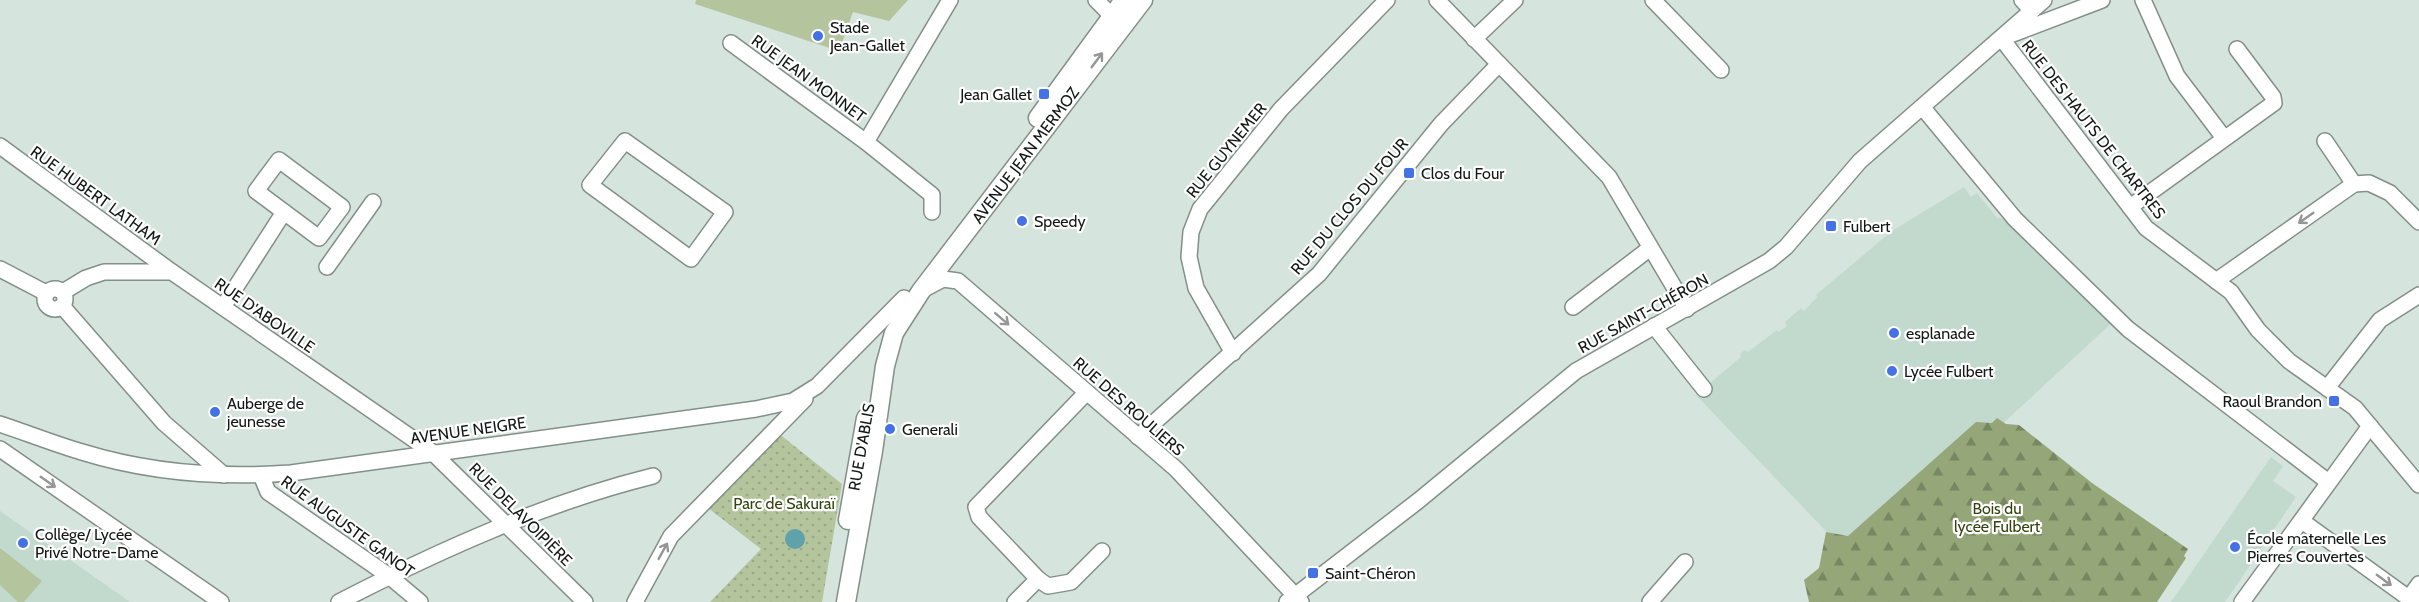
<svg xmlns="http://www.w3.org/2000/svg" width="2419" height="602" viewBox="0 0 2419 602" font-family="Cabin,sans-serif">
	<defs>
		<pattern id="forest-firs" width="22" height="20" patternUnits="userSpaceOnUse" patternTransform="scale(1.5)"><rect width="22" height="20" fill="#95a779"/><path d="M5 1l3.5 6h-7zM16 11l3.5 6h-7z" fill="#788762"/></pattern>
		<pattern id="park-dots" width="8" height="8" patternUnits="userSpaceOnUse" patternTransform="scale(1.5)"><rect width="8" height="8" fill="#b4c49d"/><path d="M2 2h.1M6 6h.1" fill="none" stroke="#9aa886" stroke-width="1.8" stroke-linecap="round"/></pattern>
	</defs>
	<rect width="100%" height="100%" fill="#d5e4dd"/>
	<g fill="#c2d9ce">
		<path d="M 1964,187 L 1971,197 L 1977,193 L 1997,218 L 2015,219 L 2116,319 L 1895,523 L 1843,549 L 1696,395 L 1741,357 L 1740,354 L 1745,350 L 1748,352 L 1777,330 L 1779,332 L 1787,326 L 1785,322 L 1801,308 L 1804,311 L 1817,297 L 1816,295 L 1892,231 Z"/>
		<path d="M 2271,457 L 2283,466 L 2273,481 L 2296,497 L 2238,583 L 2225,602 L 2171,602 Z"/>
		<path d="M 0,511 L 103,583 L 130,602 L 0,602 Z"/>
	</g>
	<g fill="#b4c49d">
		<path d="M 696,0 L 908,0 L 889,21 L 853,12 L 839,51 L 695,4 Z"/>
		<path d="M 0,548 L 42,581 L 24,602 L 18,602 L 0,585 Z"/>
	</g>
	<path fill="url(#forest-firs)" d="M 1997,418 L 2006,424 L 2019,425 L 2092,483 L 2188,549 L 2184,556 L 2186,558 L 2157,602 L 1809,602 L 1804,580 L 1819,568 L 1826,532 L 1848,536 L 1976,422 L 1992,423 Z"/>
	<path fill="url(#park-dots)" d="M 778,433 L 842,484 L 822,602 L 710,602 L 761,549 L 708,508 Z"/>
	<circle fill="#5fa2a9" cx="795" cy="539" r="10"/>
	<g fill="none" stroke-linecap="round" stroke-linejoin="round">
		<defs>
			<g id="minor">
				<path d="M 1096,0 L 1120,24"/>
				<path d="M 1437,0 L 1609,177 L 1687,309"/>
				<path d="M 1653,0 L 1721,70"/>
				<path d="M 2022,0 L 2032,11"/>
				<path d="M 2143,0 L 2177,76 L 2224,138"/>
				<path d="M 2010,35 L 2102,0"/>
				<path d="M 1474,39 L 1515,0"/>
				<path d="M 2002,39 L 2146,228 L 2231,292 L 2258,330 L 2289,361 L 2355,408 L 2419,485"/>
				<path d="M 731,43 L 866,142"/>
				<path d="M 1923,108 L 2015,219 L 2128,329 L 2327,481"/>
				<path d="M 625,141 L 725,212 L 691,259 L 590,185 Z"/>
				<path d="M 2325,141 L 2354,184 L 2369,183 L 2390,193 L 2419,222"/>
				<path d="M 0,146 L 172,272"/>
				<path d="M 279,160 L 342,207 L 319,238 L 256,191 Z"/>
				<path d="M 2130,207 L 2274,103 L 2273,97 L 2237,49"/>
				<path d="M 932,212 L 932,195 L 866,142 L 950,0"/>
				<path d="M 327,267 L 373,202"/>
				<path d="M 0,269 L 46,293"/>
				<path d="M 2216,281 L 2354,184"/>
				<circle cx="55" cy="299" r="10"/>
				<path d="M 924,289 L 943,279 L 958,281 L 1176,469 L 1301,602"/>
				<path d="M 63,292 L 86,278 L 104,272 L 172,272 L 432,452 L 585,602"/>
				<path d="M 62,306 L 164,423 L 224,475"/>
				<path d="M 223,307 L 284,212"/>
				<path d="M 1573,307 L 1649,249"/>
				<path d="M 1654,326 L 1704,389"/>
				<path d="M 1233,353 L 1196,288 L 1189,257 L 1191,232 L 1200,209 L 1281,109 L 1387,0"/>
				<path d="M 2327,388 L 2380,320 L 2419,295"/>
				<path d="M 0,424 C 27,433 55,444 82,452 C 150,473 222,478 291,473 L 756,409 L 793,401 L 817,386 L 904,298"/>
				<path d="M 1138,437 L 1319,274 L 1441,124 L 1499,64"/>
				<path d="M 0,449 L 221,602"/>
				<path d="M 261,475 L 268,492 L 389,576 L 420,602"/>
				<path d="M 2302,521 L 2414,602"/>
				<path d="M 1038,579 L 1048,586 L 1071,582 L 1102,551"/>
				<path d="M 2409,598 L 2419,584"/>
				<path d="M 339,602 C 438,551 544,503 653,476"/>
				<path d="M 635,602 L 671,536 L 805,399"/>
				<path d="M 1015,602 L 1038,579 L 979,517 L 976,507 L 1086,393"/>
				<path d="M 1287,602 L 1418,501 L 1576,371 L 1769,261 L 1786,247 L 1860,161 L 2044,0"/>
				<path d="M 1650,602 L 1685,562"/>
				<path d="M 2242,602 L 2370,426"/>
			</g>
			<g id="major">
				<path d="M 1038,118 L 1124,0"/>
				<path d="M 848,520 L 866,418"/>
				<path d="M 846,602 L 873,451 L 885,366 L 894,333 L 921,291 L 1143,0"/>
			</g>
		</defs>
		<use href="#minor" stroke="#829089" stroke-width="18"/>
		<use href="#major" stroke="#829089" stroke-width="21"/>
		<use href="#minor" stroke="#fff" stroke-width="15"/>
		<use href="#major" stroke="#fff" stroke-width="18"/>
	</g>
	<defs><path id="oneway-shaft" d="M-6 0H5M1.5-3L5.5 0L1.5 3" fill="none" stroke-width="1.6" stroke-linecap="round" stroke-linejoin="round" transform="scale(1.5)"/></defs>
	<g stroke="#949796">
		<use href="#oneway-shaft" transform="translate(1097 60) rotate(-53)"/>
		<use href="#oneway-shaft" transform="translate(2306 218) rotate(145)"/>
		<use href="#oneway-shaft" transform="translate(1002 319) rotate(41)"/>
		<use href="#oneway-shaft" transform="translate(48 482) rotate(35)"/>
		<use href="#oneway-shaft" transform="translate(663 551) rotate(-61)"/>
		<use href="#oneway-shaft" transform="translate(2384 580) rotate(36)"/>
	</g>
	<g fill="#4472e4" stroke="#fff" stroke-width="2">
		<circle cx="818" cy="36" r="6"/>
		<rect x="1038" y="88" width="12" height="12" rx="3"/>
		<rect x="1403" y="167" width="12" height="12" rx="3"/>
		<circle cx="1022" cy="221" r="6"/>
		<rect x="1825" y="220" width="12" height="12" rx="3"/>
		<circle cx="1894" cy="333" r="6"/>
		<circle cx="1892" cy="371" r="6"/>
		<rect x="2328" y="395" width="12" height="12" rx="3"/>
		<circle cx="215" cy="412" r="6"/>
		<circle cx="890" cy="429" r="6"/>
		<circle cx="23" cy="543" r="6"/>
		<circle cx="2235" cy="547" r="6"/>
		<rect x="1307" y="567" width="12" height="12" rx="3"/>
	</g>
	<g text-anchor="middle" stroke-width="4.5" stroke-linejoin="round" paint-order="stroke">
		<g font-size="16" fill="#121815" stroke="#fff" text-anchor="start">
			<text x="830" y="33">Stade<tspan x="830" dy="18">Jean-Gallet</tspan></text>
			<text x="1032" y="100" text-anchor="end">Jean Gallet</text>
			<text x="1421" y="179">Clos du Four</text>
			<text x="1034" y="227">Speedy</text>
			<text x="1843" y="232">Fulbert</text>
			<text x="1906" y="339">esplanade</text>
			<text x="1904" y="377">Lycée Fulbert</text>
			<text x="2322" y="407" text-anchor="end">Raoul Brandon</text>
			<text x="227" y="409">Auberge de<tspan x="227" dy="18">jeunesse</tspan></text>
			<text x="902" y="435">Generali</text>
			<text x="35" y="540">Collège/ Lycée<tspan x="35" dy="18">Privé Notre-Dame</tspan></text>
			<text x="2247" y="544">École maternelle Les<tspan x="2247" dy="18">Pierres Couvertes</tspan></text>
			<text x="1325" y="579">Saint-Chéron</text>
		</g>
		<g font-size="16" fill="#121815" stroke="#fff">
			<text transform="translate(809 78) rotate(36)" y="6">RUE JEAN MONNET</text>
			<text transform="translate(2094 129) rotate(52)" y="6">RUE DES HAUTS DE CHARTRES</text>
			<text transform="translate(1226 150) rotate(-51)" y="6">RUE GUYNEMER</text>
			<text transform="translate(1025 155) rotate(-53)" y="6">AVENUE JEAN MERMOZ</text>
			<text transform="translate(96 195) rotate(36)" y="6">RUE HUBERT LATHAM</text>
			<text transform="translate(1349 206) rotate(-50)" y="6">RUE DU CLOS DU FOUR</text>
			<text transform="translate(1643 313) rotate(-29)" y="6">RUE SAINT-CHÉRON</text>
			<text transform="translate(265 315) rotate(35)" y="6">RUE D'ABOVILLE</text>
			<text transform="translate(1129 406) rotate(41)" y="6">RUE DES ROULIERS</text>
			<text transform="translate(468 430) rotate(-8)" y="6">AVENUE NEIGRE</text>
			<text transform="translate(861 447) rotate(-80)" y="6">RUE D'ABLIS</text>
			<text transform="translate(521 514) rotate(45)" y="6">RUE DELAVOIPIÈRE</text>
			<text transform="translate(348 526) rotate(36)" y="6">RUE AUGUSTE GANOT</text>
		</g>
		<g font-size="16" fill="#33440f" stroke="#fff">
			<text x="784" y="509">Parc de Sakuraï</text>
			<text x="1997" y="514">Bois du<tspan x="1997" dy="18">lycée Fulbert</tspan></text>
		</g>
	</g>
</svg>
